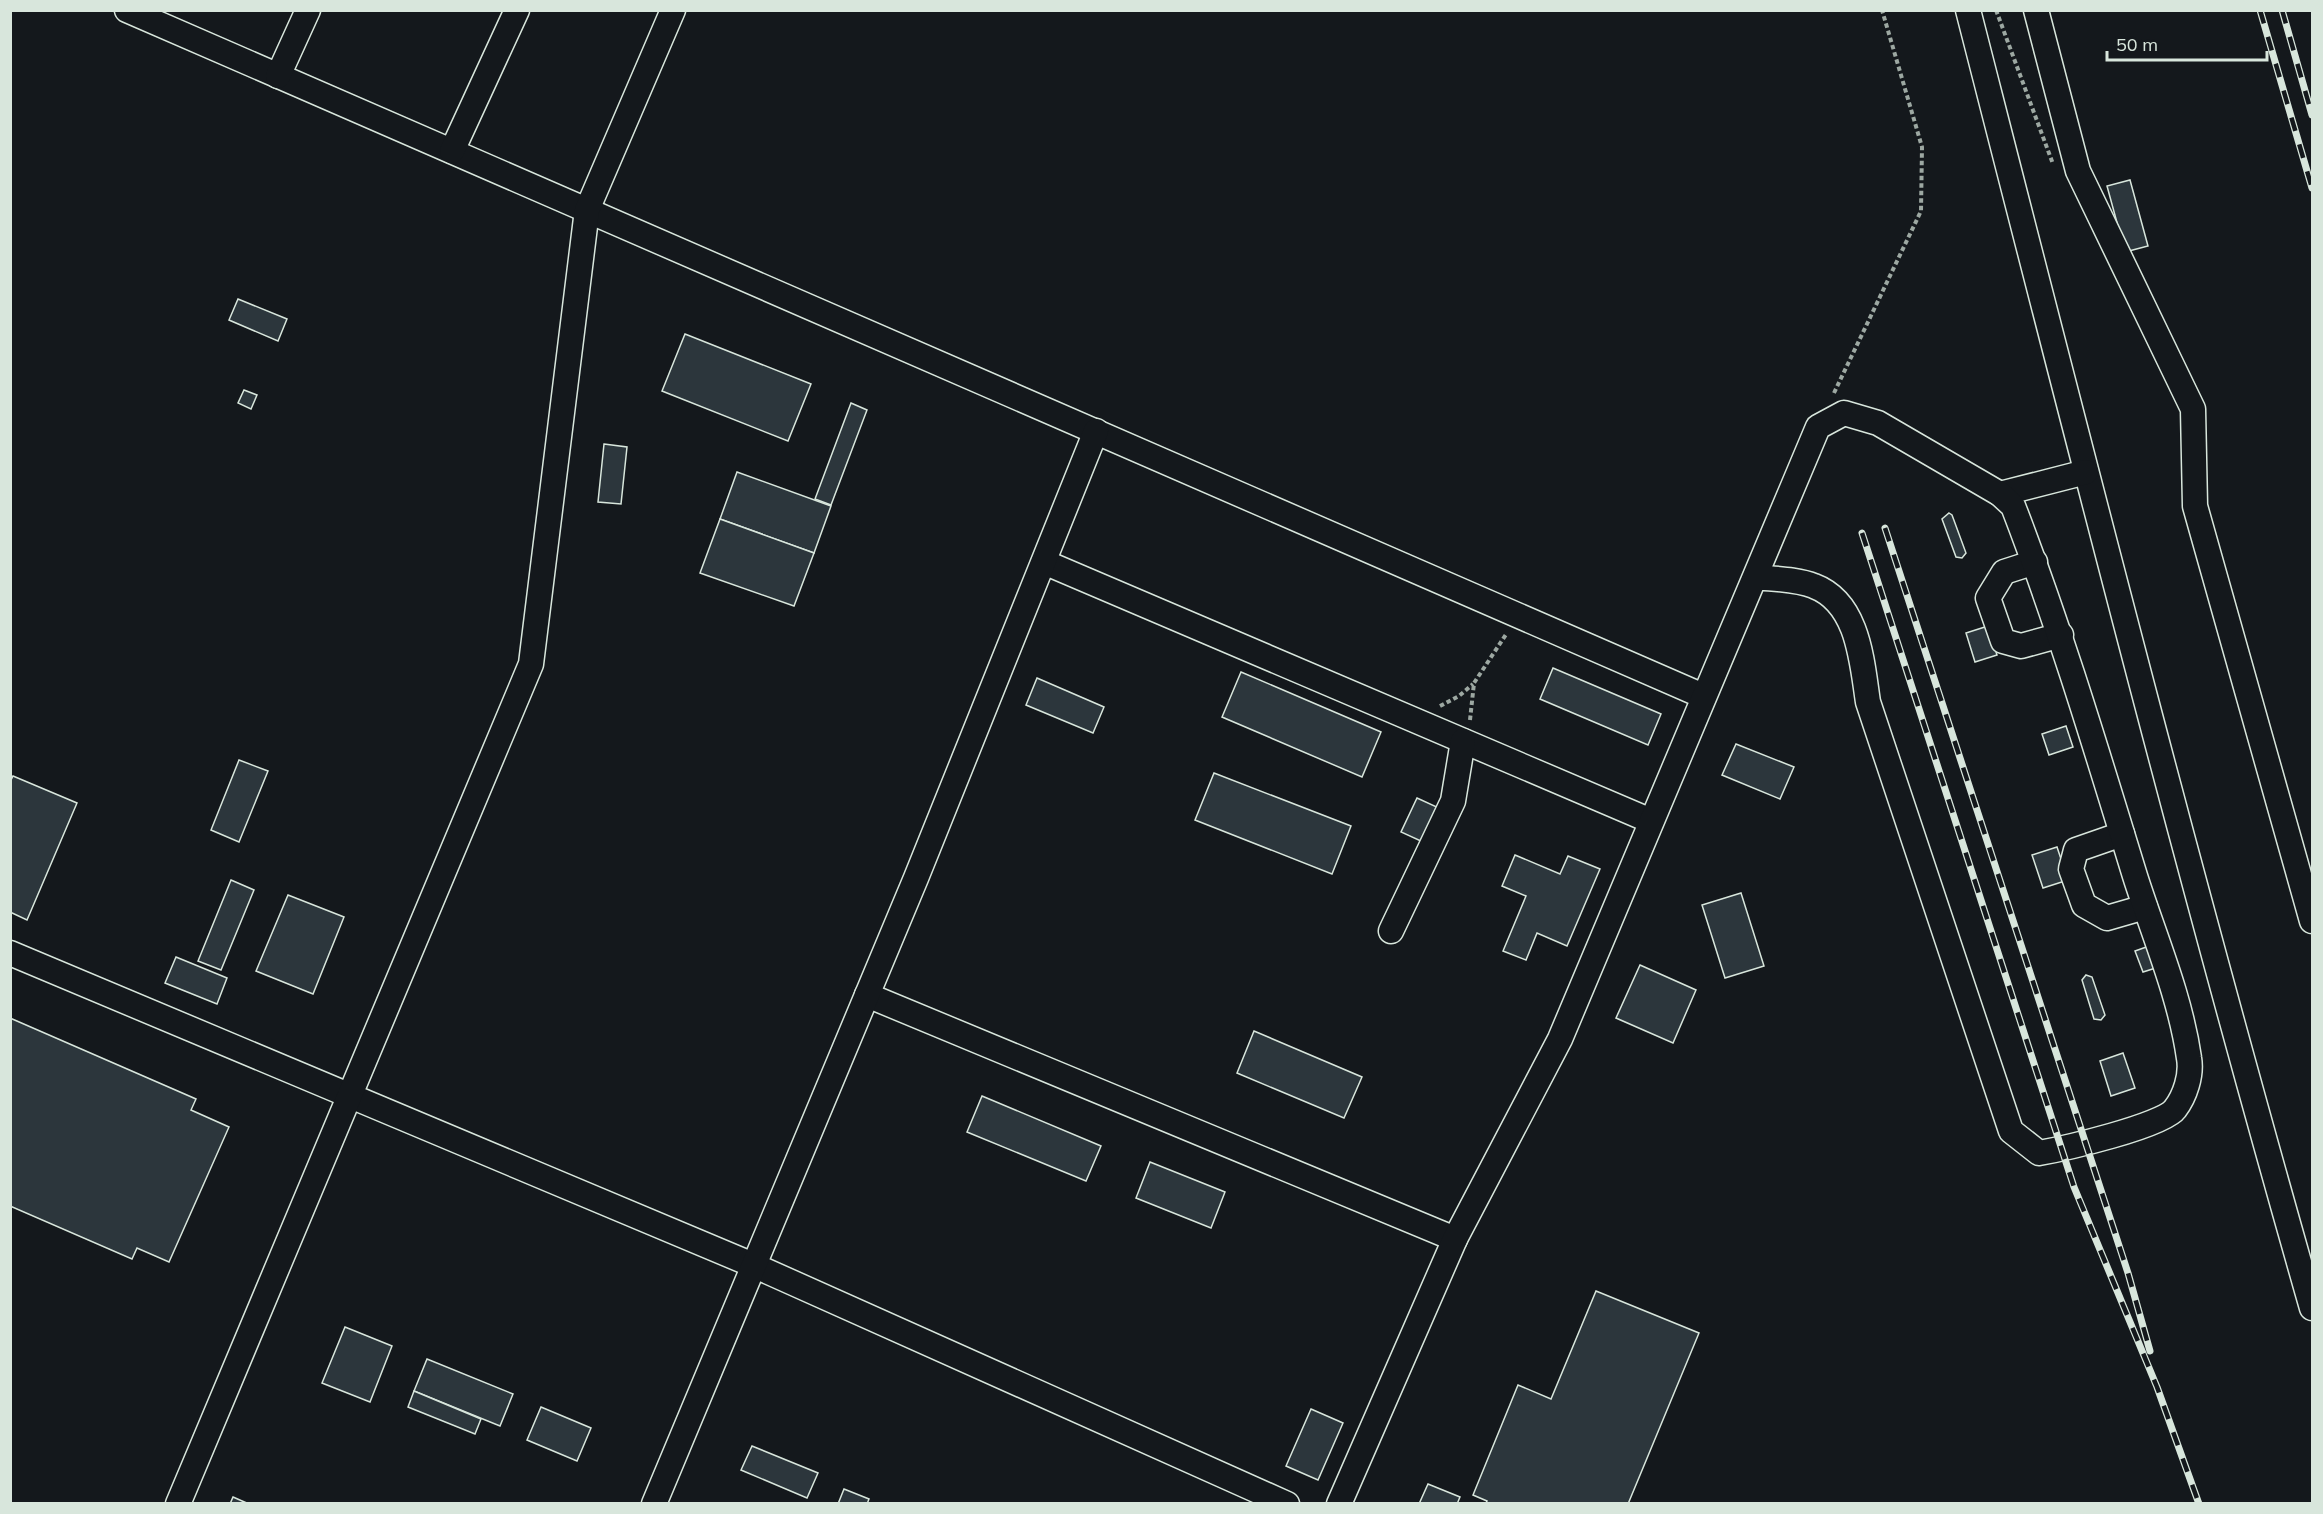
<svg xmlns="http://www.w3.org/2000/svg" width="2323" height="1514" viewBox="0 0 2323 1514" font-family="Mulish,sans-serif">
	<rect width="100%" height="100%" fill="#14181c"/>
	<g fill="#2c363c" stroke="#d8e6dc" stroke-width="1.5">
		<path d="M 2130,180 L 2148,246 L 2125,252 L 2107,186 Z"/>
		<path d="M 238,299 L 287,319 L 278,341 L 229,320 Z"/>
		<path d="M 685,334 L 811,384 L 788,441 L 662,391 Z"/>
		<path d="M 244,390 L 257,395 L 251,409 L 238,403 Z"/>
		<path d="M 851,403 L 867,410 L 831,505 L 815,499 Z"/>
		<path d="M 604,444 L 627,447 L 621,504 L 598,502 Z"/>
		<path d="M 737,472 L 831,506 L 814,553 L 720,519 Z"/>
		<path d="M 1949,513 L 1952,515 L 1966,553 L 1962,558 L 1956,557 L 1942,519 Z"/>
		<path d="M 720,519 L 814,553 L 794,606 L 700,573 Z"/>
		<path d="M 1988,626 L 1997,655 L 1975,662 L 1966,633 Z"/>
		<path d="M 1553,668 L 1661,714 L 1648,745 L 1540,699 Z"/>
		<path d="M 1241,672 L 1381,732 L 1362,777 L 1222,717 Z"/>
		<path d="M 1037,678 L 1104,707 L 1093,733 L 1026,705 Z"/>
		<path d="M 2066,726 L 2073,747 L 2049,755 L 2042,734 Z"/>
		<path d="M 1736,744 L 1794,767 L 1780,799 L 1722,775 Z"/>
		<path d="M 239,760 L 268,771 L 239,842 L 211,830 Z"/>
		<path d="M 1214,773 L 1351,826 L 1332,874 L 1195,820 Z"/>
		<path d="M 13,776 L 77,803 L 27,920 L 10,912 L 10,782 Z"/>
		<path d="M 1417,798 L 1439,808 L 1423,842 L 1401,832 Z"/>
		<path d="M 2057,847 L 2068,880 L 2043,888 L 2032,855 Z"/>
		<path d="M 1515,855 L 1560,874 L 1568,856 L 1600,869 L 1567,946 L 1537,933 L 1526,960 L 1503,951 L 1526,896 L 1502,886 Z"/>
		<path d="M 231,880 L 254,890 L 221,970 L 198,961 Z"/>
		<path d="M 1741,893 L 1764,966 L 1725,978 L 1702,905 Z"/>
		<path d="M 288,895 L 344,917 L 313,994 L 256,971 Z"/>
		<path d="M 2152,945 L 2159,967 L 2143,972 L 2135,951 Z"/>
		<path d="M 176,957 L 227,978 L 217,1004 L 165,983 Z"/>
		<path d="M 1640,965 L 1696,990 L 1673,1043 L 1616,1018 Z"/>
		<path d="M 2086,975 L 2092,977 L 2105,1015 L 2101,1020 L 2094,1019 L 2082,980 Z"/>
		<path d="M 10,1018 L 196,1099 L 191,1110 L 229,1127 L 169,1262 L 137,1248 L 132,1259 L 10,1206 Z"/>
		<path d="M 1254,1031 L 1362,1077 L 1344,1118 L 1237,1073 Z"/>
		<path d="M 2123,1053 L 2135,1088 L 2111,1096 L 2100,1061 Z"/>
		<path d="M 982,1096 L 1101,1146 L 1086,1181 L 967,1132 Z"/>
		<path d="M 1150,1162 L 1225,1192 L 1211,1228 L 1136,1198 Z"/>
		<path d="M 1596,1291 L 1699,1333 L 1628,1504 L 1486,1504 L 1487,1501 L 1473,1495 L 1518,1385 L 1551,1399 Z"/>
		<path d="M 345,1327 L 392,1346 L 370,1402 L 322,1383 Z"/>
		<path d="M 427,1359 L 513,1394 L 500,1426 L 414,1391 Z"/>
		<path d="M 414,1391 L 481,1419 L 475,1434 L 408,1407 Z"/>
		<path d="M 541,1407 L 591,1428 L 577,1461 L 527,1440 Z"/>
		<path d="M 1311,1409 L 1343,1423 L 1318,1480 L 1286,1466 Z"/>
		<path d="M 752,1446 L 818,1473 L 807,1498 L 741,1470 Z"/>
		<path d="M 1428,1484 L 1460,1497 L 1457,1504 L 1419,1504 Z"/>
		<path d="M 844,1489 L 869,1499 L 867,1504 L 838,1504 Z"/>
		<path d="M 233,1497 L 249,1504 L 230,1504 Z"/>
	</g>
	<g fill="none" stroke-linecap="round" stroke-linejoin="round">
		<defs>
			<g id="minor">
				<path d="M 127,10 L 1703,696"/>
				<path d="M 1968,10 C 2079,444 2189,878 2312,1308"/>
				<path d="M 2036,10 L 2078,171 L 2193,409 L 2195,506 L 2312,921"/>
				<path d="M 278,76 L 308,10"/>
				<path d="M 452,151 L 517,10"/>
				<path d="M 2000,494 L 2086,472"/>
				<path d="M 1044,562 L 1651,821"/>
				<path d="M 2035,562 L 2004,572 L 1988,598 L 2003,641 L 2021,646 L 2061,635"/>
				<path d="M 2122,834 L 2076,850 L 2071,869 L 2084,905 L 2107,918 L 2145,907"/>
				<path d="M 1391,931 L 1453,801 L 1463,741"/>
				<path d="M 10,953 L 753,1265 L 1287,1504"/>
				<path d="M 867,995 L 1455,1239"/>
				<path d="M 178,1504 L 531,664 L 587,210 L 673,10"/>
				<path d="M 654,1504 L 916,878 L 1096,431"/>
				<path d="M 1339,1504 L 1455,1239 L 1560,1039 L 1818,427 L 1844,413 L 1878,423 L 2000,494 L 2013,506 C 2060,628 2097,752 2135,876 C 2154,936 2180,995 2189,1058 C 2192,1075 2185,1096 2175,1109 C 2163,1126 2062,1149 2039,1153 L 2011,1131 L 1868,702 C 1862,663 1859,603 1814,586 C 1797,579 1773,579 1755,577"/>
			</g>
		</defs>
		<use href="#minor" stroke="#d8e6dc" stroke-width="27"/>
		<g stroke="#9da8a2" stroke-width="4" stroke-dasharray="4.5 3" stroke-linecap="butt">
			<path d="M 1996,10 L 2053,164"/>
			<path d="M 1834,393 L 1921,211 L 1922,147 L 1882,10"/>
			<path d="M 1440,706 L 1459,696 L 1473,684"/>
			<path d="M 1470,720 L 1474,683 L 1507,633"/>
		</g>
		<use href="#minor" stroke="#14181c" stroke-width="24"/>
		<defs>
			<g id="rail">
				<path d="M 2260,10 L 2312,188"/>
				<path d="M 2282,10 L 2312,115"/>
				<path d="M 1885,528 L 2128,1273 L 2150,1351"/>
				<path d="M 1862,533 L 2074,1187 L 2157,1387 L 2199,1504"/>
			</g>
		</defs>
		<use href="#rail" stroke="#d8e6dc" stroke-width="7"/>
		<use href="#rail" stroke="#14181c" stroke-width="4.5" stroke-dasharray="14" stroke-linecap="butt"/>
	</g>
	<rect width="2323" height="1514" fill="none" stroke="#d8e6dc" stroke-width="24"/>
	<path d="M2107 51v9h160v-9" fill="none" stroke="#d8e6dc" stroke-width="3"/>
	<text x="2116" y="51" font-size="18" fill="#d8e6dc" stroke="#14181c" stroke-width="4.5" paint-order="stroke">50 m</text>
</svg>
